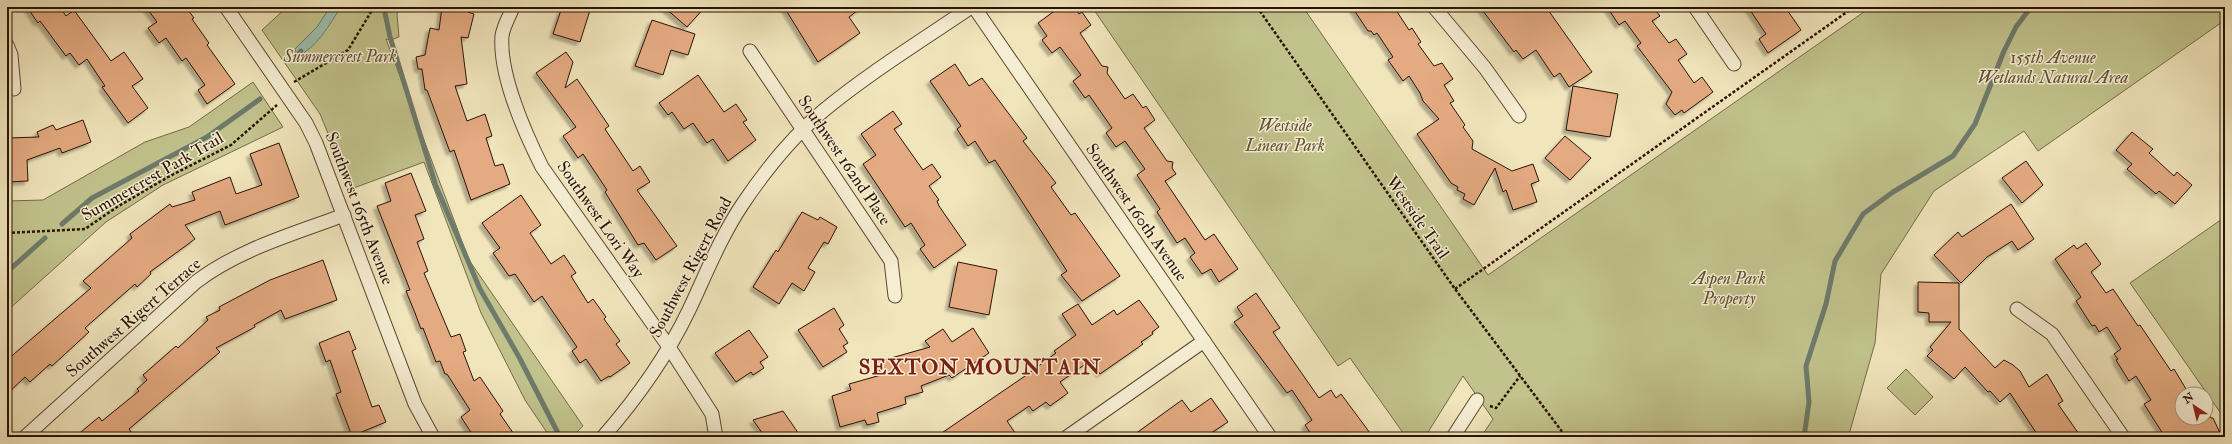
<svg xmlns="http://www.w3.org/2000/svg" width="2232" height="444" viewBox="0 0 2232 444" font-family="'IM FELL Double Pica',serif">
	<defs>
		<filter id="shadow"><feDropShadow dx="-3.5" dy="3.5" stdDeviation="1" flood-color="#0004"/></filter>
	</defs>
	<rect width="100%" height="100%" fill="#f1e5bc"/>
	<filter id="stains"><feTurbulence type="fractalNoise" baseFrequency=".005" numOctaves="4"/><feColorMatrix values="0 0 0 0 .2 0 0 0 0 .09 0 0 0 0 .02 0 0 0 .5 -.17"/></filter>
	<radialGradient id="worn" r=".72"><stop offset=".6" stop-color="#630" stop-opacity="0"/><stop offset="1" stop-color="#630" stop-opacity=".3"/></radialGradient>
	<g fill="#c1c28c" stroke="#766a48">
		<path d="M 287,7 L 401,7 L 397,14 L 399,37 L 391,40 L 386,39 L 469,260 L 583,426 L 572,437 L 550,437 L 525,400 L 481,313 L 424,162 L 351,189 L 320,114 L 262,30 Z"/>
		<path d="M 1092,7 L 1303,7 L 1488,275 L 1871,7 L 2225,7 L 2225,20 L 2038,151 L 2024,131 L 1934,191 L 1881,274 L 1875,343 L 1850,431 L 1846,437 L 1481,437 L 1493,419 L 1463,376 L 1425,437 L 1406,437 L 1350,358 L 1338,366 Z"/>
		<path d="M 253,82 L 283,127 L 163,185 L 106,222 L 7,311 L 7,201 L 43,200 L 145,142 L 189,127 Z"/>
		<path d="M 2225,217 L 2225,425 L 2222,415 L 2130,283 Z"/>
		<path d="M 1906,369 L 1933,397 L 1915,415 L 1887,388 Z"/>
	</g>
	<path fill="#9bbfaf" stroke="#6e7a6b" d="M 330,7 L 341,7 C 329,25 317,48 296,57 L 295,49 L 317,27 Z"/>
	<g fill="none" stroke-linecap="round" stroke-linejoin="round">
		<g stroke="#6e7a6b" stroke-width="5">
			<path d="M 385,13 L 390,37 L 436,186 L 480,289 L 519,357 L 560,437"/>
			<path d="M 293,60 L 301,51"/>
			<path d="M 62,224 L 92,198 L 207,137 L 260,99"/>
			<path d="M 7,272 L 45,238"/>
			<path d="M 1804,437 L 1809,402 L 1806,366 L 1826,304 L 1835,261 L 1863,214 L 1893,192 L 1953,156 L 1975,124 L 2004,51 L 2016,27 L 2031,7"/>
		</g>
	</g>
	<g fill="#e4aa81" stroke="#2a1204" filter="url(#shadow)">
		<path d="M 27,7 L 60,7 L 66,16 L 74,10 L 111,61 L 124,52 L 143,79 L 132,86 L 148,108 L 128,123 L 102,87 L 105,86 L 87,59 L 79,65 L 70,53 L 66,56 L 40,21 L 38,23 Z"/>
		<path d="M 146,7 L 186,7 L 194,18 L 192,19 L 209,43 L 207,45 L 235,84 L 207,104 L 198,90 L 205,85 L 186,58 L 182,61 L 166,38 L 159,43 L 148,28 L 157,22 Z"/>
		<path d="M 442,7 L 469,7 L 468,12 L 474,14 L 468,38 L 461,37 L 467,84 L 455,86 L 467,121 L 485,114 L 492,136 L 486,138 L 495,166 L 503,164 L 510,184 L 471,200 L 454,150 L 450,152 L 427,90 L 425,90 L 422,69 L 418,69 L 416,57 L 425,55 L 430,28 L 439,30 Z"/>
		<path d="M 565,7 L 591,7 L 580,42 L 553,34 L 561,10 L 564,11 Z"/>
		<path d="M 664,7 L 705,7 L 687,27 Z"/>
		<path d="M 784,7 L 862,7 L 849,17 L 860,33 L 818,62 Z"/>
		<path d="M 1060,7 L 1074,7 L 1079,14 L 1082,12 L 1091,25 L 1080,33 L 1102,66 L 1108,67 L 1107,73 L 1125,99 L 1133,94 L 1143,108 L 1146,106 L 1155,120 L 1144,128 L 1167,161 L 1173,162 L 1172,168 L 1176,174 L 1165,181 L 1205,240 L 1214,234 L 1238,269 L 1219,282 L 1211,269 L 1202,274 L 1190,257 L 1195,253 L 1185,238 L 1177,243 L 1157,212 L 1160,209 L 1137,175 L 1145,169 L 1125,141 L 1116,147 L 1106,133 L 1112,128 L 1089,95 L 1085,98 L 1073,81 L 1081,75 L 1060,47 L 1052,53 L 1042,40 L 1047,36 L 1038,23 Z"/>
		<path d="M 1352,7 L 1394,7 L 1409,30 L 1412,28 L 1421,42 L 1418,44 L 1434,66 L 1442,63 L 1453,79 L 1444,85 L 1454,101 L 1450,103 L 1465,125 L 1463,127 L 1473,141 L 1472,149 L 1512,171 L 1533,164 L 1539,181 L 1531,184 L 1537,202 L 1513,210 L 1506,190 L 1503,192 L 1495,168 L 1474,205 L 1463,199 L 1465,194 L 1457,190 L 1458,187 L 1451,183 L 1417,134 L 1439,119 L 1423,101 L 1420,93 L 1409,76 L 1403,81 L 1388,60 L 1393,57 L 1377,33 L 1374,35 L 1371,31 L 1368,31 Z"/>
		<path d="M 1480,7 L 1546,7 L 1592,72 L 1569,87 L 1560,73 L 1554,77 L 1536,50 L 1523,59 L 1516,50 L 1514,52 Z"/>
		<path d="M 1607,7 L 1653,7 L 1660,16 L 1652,21 L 1669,43 L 1676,39 L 1687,54 L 1678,60 L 1694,83 L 1702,77 L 1713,92 L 1684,113 L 1682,110 L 1675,115 L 1666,104 L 1672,92 L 1637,46 L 1641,43 L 1625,21 L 1619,25 Z"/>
		<path d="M 1748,7 L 1785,7 L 1801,30 L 1768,53 L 1759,39 L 1766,34 Z"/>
		<path d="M 652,20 L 695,34 L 688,55 L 671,50 L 663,75 L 635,66 Z"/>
		<path d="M 566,52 L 573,62 L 565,88 L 577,79 L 609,126 L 605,129 L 633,171 L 640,166 L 650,182 L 637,190 L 677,246 L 656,260 L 644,243 L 638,245 L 605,192 L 607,190 L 583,154 L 578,158 L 563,136 L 576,127 L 536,73 Z"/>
		<path d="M 955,64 L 969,86 L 982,78 L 1027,138 L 1023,141 L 1056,183 L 1051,187 L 1071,215 L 1075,213 L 1120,276 L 1082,301 L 1061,275 L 1067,271 L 995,160 L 989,163 L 975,141 L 968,146 L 957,129 L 961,126 L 930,81 Z"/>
		<path d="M 698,75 L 724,112 L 736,104 L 747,120 L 743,122 L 756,140 L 728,161 L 713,139 L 707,143 L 693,123 L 684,129 L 672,112 L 668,115 L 659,103 Z"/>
		<path d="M 1573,86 L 1618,94 L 1610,137 L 1566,130 Z"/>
		<path d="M 893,111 L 902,124 L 894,129 L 923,170 L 932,164 L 941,177 L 929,186 L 939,200 L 937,201 L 939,206 L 966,245 L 934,268 L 920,249 L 925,245 L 911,223 L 905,227 L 863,164 L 876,155 L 861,134 Z"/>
		<path d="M 83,120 L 91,142 L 62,153 L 60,148 L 27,160 L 28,181 L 7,182 L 7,138 L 39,137 L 37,132 L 53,125 L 56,130 Z"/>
		<path d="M 2132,132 L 2153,149 L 2149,153 L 2174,176 L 2177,172 L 2192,185 L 2175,204 L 2159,191 L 2156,194 L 2127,169 L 2132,164 L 2116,150 Z"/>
		<path d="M 1565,136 L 1591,158 L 1570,180 L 1545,158 Z"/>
		<path d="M 279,143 L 299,197 L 225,225 L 220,211 L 185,225 L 195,239 L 150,272 L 151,274 L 137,287 L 135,284 L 102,313 L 85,328 L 89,332 L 52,366 L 50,364 L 30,382 L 25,377 L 7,394 L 7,360 L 91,288 L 83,281 L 132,238 L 130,234 L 170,204 L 172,207 L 195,200 L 192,192 L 230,177 L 236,194 L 262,185 L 250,154 Z"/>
		<path d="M 2026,161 L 2043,185 L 2022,203 L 2002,178 Z"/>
		<path d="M 411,173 L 426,211 L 415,215 L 424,239 L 417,242 L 428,271 L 424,273 L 451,337 L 460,334 L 466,351 L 463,352 L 474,381 L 480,377 L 503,411 L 500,414 L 516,437 L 474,437 L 461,417 L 470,410 L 447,374 L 445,374 L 440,361 L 436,362 L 423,328 L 421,329 L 415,313 L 406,291 L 410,290 L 377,206 L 391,201 L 385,183 Z"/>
		<path d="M 521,195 L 541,225 L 530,233 L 551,264 L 564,255 L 576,273 L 571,276 L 588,303 L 593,299 L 606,317 L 604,319 L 620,341 L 616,344 L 630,363 L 610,377 L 609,376 L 601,381 L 586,359 L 580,363 L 572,351 L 577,347 L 542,296 L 534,302 L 515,274 L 509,276 L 493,253 L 500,248 L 482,223 Z"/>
		<path d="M 2011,204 L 2034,239 L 2018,250 L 2012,241 L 1987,257 L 1961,283 L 1934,255 L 1958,232 L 1962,237 Z"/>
		<path d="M 802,212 L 818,220 L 820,217 L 837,227 L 828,244 L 824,242 L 808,268 L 815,272 L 804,291 L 792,283 L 779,304 L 753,287 L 776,250 L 778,252 Z"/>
		<path d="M 2086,243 L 2101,264 L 2091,272 L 2106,293 L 2113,289 L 2138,326 L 2140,325 L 2171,371 L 2174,369 L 2189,394 L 2182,394 L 2182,418 L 2206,418 L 2207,410 L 2211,418 L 2213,418 L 2222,437 L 2165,437 L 2144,404 L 2151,400 L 2136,376 L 2129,381 L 2116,360 L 2118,359 L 2114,354 L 2121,349 L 2107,327 L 2099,332 L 2095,325 L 2092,326 L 2076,301 L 2081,297 L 2055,259 L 2074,245 L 2077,249 Z"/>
		<path d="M 323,260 L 337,300 L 285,319 L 281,310 L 254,325 L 255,327 L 216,348 L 220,352 L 129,429 L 135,437 L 75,437 L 99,417 L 102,421 L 139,391 L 137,389 L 147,380 L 143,375 L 176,346 L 178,348 L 208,320 L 206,317 L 220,310 L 219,307 L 270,280 Z"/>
		<path d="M 958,262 L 997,270 L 989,315 L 949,307 Z"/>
		<path d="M 1918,282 L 1959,283 L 1959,329 L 1995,368 L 2004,360 L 2013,365 L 2020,371 L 2029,387 L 2047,374 L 2063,401 L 2058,404 L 2081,437 L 2039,437 L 2010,393 L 2000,402 L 1990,391 L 1988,392 L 1965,367 L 1954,379 L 1927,356 L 1933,350 L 1930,347 L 1951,322 L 1929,322 L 1929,313 L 1918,312 Z"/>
		<path d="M 1256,293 L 1280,328 L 1273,332 L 1319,398 L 1331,390 L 1336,398 L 1341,394 L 1373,437 L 1313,437 L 1305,425 L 1312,420 L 1292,390 L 1287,393 L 1234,322 L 1243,316 L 1237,307 Z"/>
		<path d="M 1139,300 L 1159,327 L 1152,332 L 1153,334 L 1141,342 L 1143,344 L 1100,374 L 1091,360 L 1060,382 L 1068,393 L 1050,406 L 1046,402 L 1033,411 L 1029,406 L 1007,421 L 1018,437 L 936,437 L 1028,374 L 1056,353 L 1054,351 L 1076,335 L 1062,314 L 1078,304 L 1092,325 L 1114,310 L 1117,315 Z"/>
		<path d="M 834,308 L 844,325 L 839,329 L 848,343 L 843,346 L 847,352 L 823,367 L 798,330 Z"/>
		<path d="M 973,328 L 989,353 L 952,378 L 949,375 L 921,386 L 923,392 L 905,397 L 906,404 L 877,413 L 879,422 L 867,425 L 865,420 L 840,427 L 832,396 L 851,390 L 849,384 L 881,375 L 877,362 L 930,347 L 925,341 L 943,329 L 952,342 Z"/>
		<path d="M 749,330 L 768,357 L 760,362 L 764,368 L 753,375 L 751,372 L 736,382 L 715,353 Z"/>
		<path d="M 349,331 L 356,349 L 352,351 L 372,407 L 379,405 L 386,422 L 352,436 L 336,394 L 341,392 L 330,360 L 326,362 L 319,343 Z"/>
		<path d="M 1211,398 L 1228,422 L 1205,437 L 1131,437 L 1182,400 L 1191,412 Z"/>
		<path d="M 783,411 L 801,437 L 765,437 L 753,420 Z"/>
	</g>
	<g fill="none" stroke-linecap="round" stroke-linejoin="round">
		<defs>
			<g id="street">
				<path d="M 226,7 L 306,123 L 316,143 L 415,404 L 433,437"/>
				<path d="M 513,7 C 510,15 503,27 502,36 C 499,74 525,133 542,167 L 669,347 L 712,414 L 716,437"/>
				<path d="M 974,7 L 1270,437"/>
				<path d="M 1434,7 L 1485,68 L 1519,116"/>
				<path d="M 1695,7 L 1734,64"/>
				<path d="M 7,45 L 11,55 L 14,89"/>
				<path d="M 750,51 L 891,261 L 895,296"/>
				<path d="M 2017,309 L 2052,334 L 2123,437"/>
				<path d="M 25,437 L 196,282 C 239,249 294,234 344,215"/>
				<path d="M 603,437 C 637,398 667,356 689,310 C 706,274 720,238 742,205 C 764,172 792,137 823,111 C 869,73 921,41 971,7"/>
				<path d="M 1067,437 L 1204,341"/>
				<path d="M 1453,437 L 1477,400"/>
			</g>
		</defs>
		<use href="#street" stroke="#5c4732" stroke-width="15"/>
		<g stroke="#2a1204" stroke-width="2.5" stroke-dasharray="3 2" stroke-linecap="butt">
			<path d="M 1257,7 L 1455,289 L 1566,437"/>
			<path d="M 294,82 L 348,50 L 374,7"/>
			<path d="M 7,233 L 85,229 L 117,207 L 168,177 L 231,145 L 277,105"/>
			<path d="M 1455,289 L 1854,7"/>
			<path d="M 1490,406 L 1496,408 L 1520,376"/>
		</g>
		<use href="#street" stroke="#f6eed3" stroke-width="13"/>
	</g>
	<g text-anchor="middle" stroke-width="3" stroke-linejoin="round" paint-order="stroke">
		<g font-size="17" font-style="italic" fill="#5f5034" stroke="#f6eed3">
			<text x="340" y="62">Summercrest Park</text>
			<text x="2053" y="63">155th Avenue<tspan x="2053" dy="20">Wetlands Natural Area</tspan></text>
			<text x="1285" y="131">Westside<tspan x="1285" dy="20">Linear Park</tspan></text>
			<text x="1729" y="284">Aspen Park<tspan x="1729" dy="20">Property</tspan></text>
		</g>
		<g font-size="17" fill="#2a1204" stroke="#f6eed3">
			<text transform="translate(845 160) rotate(56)" y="6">Southwest 162nd Place</text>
			<text transform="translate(152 176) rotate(-30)" y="6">Summercrest Park Trail</text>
			<text transform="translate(360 208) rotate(69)" y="6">Southwest 165th Avenue</text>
			<text transform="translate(1137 212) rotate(55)" y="6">Southwest 160th Avenue</text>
			<text transform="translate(1418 217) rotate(55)" y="6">Westside Trail</text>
			<text transform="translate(601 219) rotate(55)" y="6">Southwest Lori Way</text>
			<text transform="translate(690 267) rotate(-62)" y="6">Southwest Rigert Road</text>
			<text transform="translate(133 317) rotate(-41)" y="6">Southwest Rigert Terrace</text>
		</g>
		<g font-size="21" font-weight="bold" letter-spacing="1" fill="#7a1f14" stroke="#f6eed3">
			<text x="980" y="374">SEXTON MOUNTAIN</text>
		</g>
	</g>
	<rect width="2232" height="444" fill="none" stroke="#f1e5bc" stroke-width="24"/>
	<rect x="8" y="8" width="2216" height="428" fill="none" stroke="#2a1204" stroke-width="2"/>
	<rect x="12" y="12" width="2208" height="420" fill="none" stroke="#2a1204"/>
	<g transform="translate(2194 406) rotate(325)"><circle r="19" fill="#f6eed3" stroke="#a49680"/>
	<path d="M0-3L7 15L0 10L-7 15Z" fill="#8f2418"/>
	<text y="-6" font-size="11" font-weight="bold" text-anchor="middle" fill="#2a1204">N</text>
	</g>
	<rect width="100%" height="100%" filter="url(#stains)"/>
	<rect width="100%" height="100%" fill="url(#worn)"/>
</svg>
